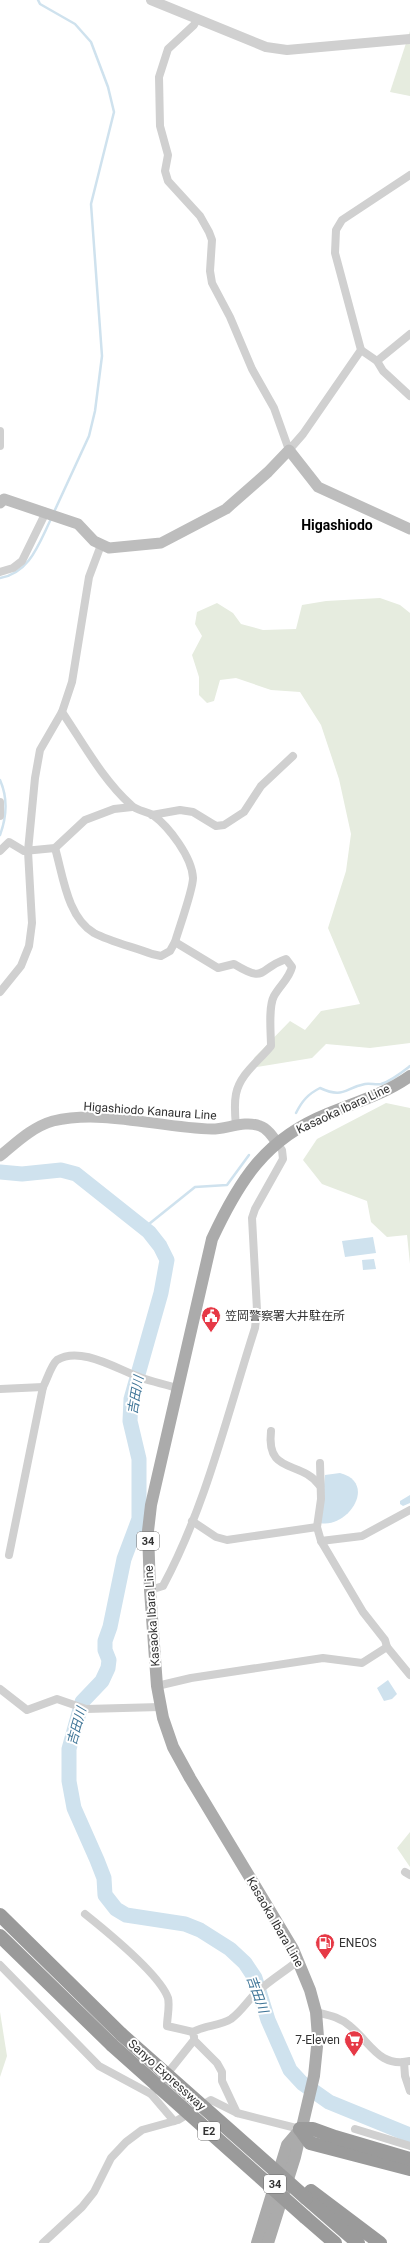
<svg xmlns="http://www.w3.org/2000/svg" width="410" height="2243" viewBox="0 0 410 2243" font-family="Roboto,'Noto Sans JP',sans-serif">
	<rect width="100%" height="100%" fill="#fff"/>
	<g fill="#e6ecdf">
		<path d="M 410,31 L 410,96 L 390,92 Z"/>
		<path d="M 380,598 L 400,605 L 410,613 L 410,1043 L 370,1048 L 326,1044 L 312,1058 L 251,1068 L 254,1058 L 290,1021 L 305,1030 L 321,1011 L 360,1004 L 328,928 L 346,871 L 351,834 L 339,779 L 321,725 L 300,692 L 271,690 L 236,678 L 220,680 L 214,701 L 207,703 L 199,695 L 199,677 L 192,655 L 202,636 L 195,624 L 197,612 L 217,603 L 233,613 L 241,624 L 263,630 L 296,629 L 302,605 L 326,601 Z"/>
		<path d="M 386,1103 L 410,1108 L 410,1264 L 407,1235 L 387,1237 L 371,1222 L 367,1201 L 322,1184 L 303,1160 L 317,1139 Z"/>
		<path d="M 410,1832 L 410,1867 L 397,1848 Z"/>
		<path d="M 0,2012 L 7,2056 L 0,2077 Z"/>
	</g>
	<g fill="#cfe2ee">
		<path d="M 373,1237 L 376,1253 L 345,1257 L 342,1241 Z"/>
		<path d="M 374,1259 L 376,1269 L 363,1270 L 362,1260 Z"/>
		<path d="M 340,1473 C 378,1483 348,1529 320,1523 L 325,1475 Z"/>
		<path d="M 410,1495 L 410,1503 L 403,1506 L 400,1504 L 400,1501 Z"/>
		<path d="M 388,1680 L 397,1694 L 392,1699 L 384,1701 L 377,1688 Z"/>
	</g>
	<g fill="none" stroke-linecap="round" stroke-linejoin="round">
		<g stroke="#cfe2ee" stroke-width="2.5">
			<path d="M 38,0 L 40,4 L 75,24 L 91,42 L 108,87 L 114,112 L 91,204 L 102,356 L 95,411 L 89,436 L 54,512"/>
			<path d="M 0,578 C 30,573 39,543 51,519"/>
			<path d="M 0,780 C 8,798 7,816 0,835"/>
			<path d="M 296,1113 C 302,1101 308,1094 320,1088 C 344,1099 344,1088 365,1084 C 370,1083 376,1085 381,1084 C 391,1081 401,1073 410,1066"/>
			<path d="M 144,1228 L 195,1187 L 227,1185 L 249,1155"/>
		</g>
		<path stroke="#cfe2ee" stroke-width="15" d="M 0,1172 L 22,1174 L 61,1170 L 76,1174 L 149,1232 L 160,1246 L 167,1260 L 161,1293 L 131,1399 L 130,1421 L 139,1459 L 139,1519 L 124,1559 L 110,1627 L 105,1641 L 105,1650 L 109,1660 L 108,1668 L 102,1681 L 82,1702 L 69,1749 L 69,1781 L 74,1808 L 97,1860 L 104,1878 L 105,1895 L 116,1909 L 126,1915 L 185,1924 L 200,1930 L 230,1949 L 245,1963 L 255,1978 L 268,2020 L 290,2070 L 302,2083 L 329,2102 L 410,2135"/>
		<g stroke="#d0d0d0" stroke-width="8">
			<path d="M 197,19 L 194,25 L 168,49 L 159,77 L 160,126 L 168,155 L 165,171 L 168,181 L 200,216 L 209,232 L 212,240 L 210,271 L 212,283 L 230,317 L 252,369 L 274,408 L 289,450 L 303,434 L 361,350 L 335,253 L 336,230 L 342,220 L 410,175"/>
			<path d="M 361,350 L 377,361 L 383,371 L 410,396"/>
			<path d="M 377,361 L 410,334"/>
			<path d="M 0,431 L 0,446"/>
			<path d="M 0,572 L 13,568 L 22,561 L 46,512"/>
			<path d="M 0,802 L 0,816"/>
			<path d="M 152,815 L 180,810 L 193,812 L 216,826 L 224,825 L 244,812 L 261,786 L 293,756"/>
			<path d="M 55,848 C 63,875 67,917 94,933 C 111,942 134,947 152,954 L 161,956 L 170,951 L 175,942 C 179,928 193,890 193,878 C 192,857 169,827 153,815 C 146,811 137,811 131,805 C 103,780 83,743 62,712"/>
			<path d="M 0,851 L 9,842 L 24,851 L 55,848 L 85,820 L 114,809 L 132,807"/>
			<path d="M 175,942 L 218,968 L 234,964 C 267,984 257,969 286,959 L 292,967 C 289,979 280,985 274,996 C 268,1007 271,1034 271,1046 C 259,1061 240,1074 236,1094 C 234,1104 235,1116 236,1126"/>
			<path d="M 0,992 L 21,966 L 29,946 L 32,923 L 28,851 L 35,778 L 40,750 L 62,712 L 72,682 L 89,577 L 101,545"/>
			<path d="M 0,1389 L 43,1387"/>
			<path d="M 271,1431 C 266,1476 301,1459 320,1486"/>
			<path d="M 320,1463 L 321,1499 L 317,1527 L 321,1541 L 363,1612 L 385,1640 L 387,1647 L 410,1675"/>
			<path d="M 192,1521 L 216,1537 L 227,1540 L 317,1527"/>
			<path d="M 321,1541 L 362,1536 L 410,1510"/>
			<path d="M 9,1555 L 43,1387 C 47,1380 51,1365 57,1360 C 81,1345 120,1371 142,1378 C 153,1382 165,1384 177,1388"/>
			<path d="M 150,1590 L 163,1586 C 206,1506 227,1415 255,1328 L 257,1310 L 252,1218 L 255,1209 L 283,1159 L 282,1150 L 277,1143"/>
			<path d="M 157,1686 L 191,1678 L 323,1658 L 362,1663 L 387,1647"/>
			<path d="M 0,1689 L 27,1710 L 57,1699 L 86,1709 L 160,1707"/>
			<path d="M 405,1872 L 410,1875"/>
			<path d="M 85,1914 C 105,1930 160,1975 168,1998 C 170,2006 167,2018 167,2026 L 193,2032"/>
			<path d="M 0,1965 L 99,2066 L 151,2094 L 194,2040 L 217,2063 L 222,2072 L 222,2081 L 237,2113 L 300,2129"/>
			<path d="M 316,2012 C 328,2015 340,2017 350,2026 C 371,2043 379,2068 410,2061"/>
			<path d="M 194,2037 L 193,2032 C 205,2025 220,2026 231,2019 C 242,2011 248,2000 257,1992 C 268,1982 282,1973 294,1964 L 300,1962"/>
			<path d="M 404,2062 L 405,2076 L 410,2091"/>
			<path d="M 151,2094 L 174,2121"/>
			<path d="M 355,2129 L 410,2146"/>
			<path d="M 43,2243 L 82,2207 L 94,2192 L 111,2158 L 126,2142 L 142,2130 L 178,2120 L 211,2100 L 237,2113"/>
		</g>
		<path stroke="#d0d0d0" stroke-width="10" d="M 151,0 L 266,47 L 287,50 L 410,39"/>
		<g stroke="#bdbdbd" stroke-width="11">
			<path d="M 0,503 L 4,499 L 78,524 L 94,541 L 109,548 L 161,543 L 226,509 L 268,472 L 289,450 L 318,487 L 410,529"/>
			<path d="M 0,1156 C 16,1143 32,1127 53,1121 C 103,1109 161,1128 212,1129 C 227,1129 245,1120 260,1126 C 267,1128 273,1137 277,1143"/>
		</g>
		<g stroke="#ababab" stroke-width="12">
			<path d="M 257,2243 L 287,2145 L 299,2131"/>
			<path d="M 268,2243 L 295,2157 L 314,2076 L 318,2037 L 316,2012 L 310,1990 L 293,1949 L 190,1778 L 173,1747 L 163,1718 L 157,1686 L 150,1590 L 148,1531 L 151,1505 L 212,1239 C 239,1181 265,1139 327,1114 C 356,1102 385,1094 410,1076"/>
		</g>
		<g stroke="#9a9a9a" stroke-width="14">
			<path d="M 0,1915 L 121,2034"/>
			<path d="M 0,1936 L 112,2045"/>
			<path d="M 300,2129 L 310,2143 L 410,2169"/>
			<path d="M 300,2129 L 313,2129 L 335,2137 L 410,2159"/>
			<path d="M 311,2191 L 380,2243"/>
			<path d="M 306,2198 L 358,2243"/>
			<path d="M 305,2217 L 335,2243"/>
		</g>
		<g stroke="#9a9a9a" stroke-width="14">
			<path d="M 121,2034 L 306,2198"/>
			<path d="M 112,2045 L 305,2217"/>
		</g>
	</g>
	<defs>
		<symbol id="civic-pin" viewBox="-11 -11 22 30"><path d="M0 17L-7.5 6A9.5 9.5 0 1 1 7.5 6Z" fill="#e63946" stroke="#fff"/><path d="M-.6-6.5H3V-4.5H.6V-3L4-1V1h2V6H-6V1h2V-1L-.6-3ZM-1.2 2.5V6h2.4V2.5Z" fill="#fff"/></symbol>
		<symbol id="fuel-pin" viewBox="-11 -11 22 30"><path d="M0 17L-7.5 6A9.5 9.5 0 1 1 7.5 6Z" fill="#e63946" stroke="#fff"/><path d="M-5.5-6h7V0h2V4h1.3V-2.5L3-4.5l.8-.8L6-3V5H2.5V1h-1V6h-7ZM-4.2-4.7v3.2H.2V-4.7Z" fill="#fff"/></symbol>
		<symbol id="supermarket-pin" viewBox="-11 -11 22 30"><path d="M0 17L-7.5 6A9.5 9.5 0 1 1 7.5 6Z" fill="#e63946" stroke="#fff"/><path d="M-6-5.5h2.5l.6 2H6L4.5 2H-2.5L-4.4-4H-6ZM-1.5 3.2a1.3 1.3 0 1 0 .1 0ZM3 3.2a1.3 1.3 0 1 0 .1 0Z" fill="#fff"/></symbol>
	</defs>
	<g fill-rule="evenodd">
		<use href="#civic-pin" x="200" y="1305" width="22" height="30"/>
		<use href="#fuel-pin" x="314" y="1932" width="22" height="30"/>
		<use href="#supermarket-pin" x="343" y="2029" width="22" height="30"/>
	</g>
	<g text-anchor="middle" stroke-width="4" stroke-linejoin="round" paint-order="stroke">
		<g fill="#fff" stroke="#707070" stroke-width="1">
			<rect x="137" y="1532" width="22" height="18" rx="3"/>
			<rect x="198" y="2122" width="22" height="18" rx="3"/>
			<rect x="264" y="2175" width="22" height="18" rx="3"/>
		</g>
		<g font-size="11" font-weight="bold" fill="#333">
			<text x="148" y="1545">34</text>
			<text x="209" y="2135">E2</text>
			<text x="275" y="2188">34</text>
		</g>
		<g font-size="12" fill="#333" stroke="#fff">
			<text transform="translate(343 1109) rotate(-25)" y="4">Kasaoka Ibara Line</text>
			<text transform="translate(150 1111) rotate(4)" y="4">Higashiodo Kanaura Line</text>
			<text transform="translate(152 1616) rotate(-94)" y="4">Kasaoka Ibara Line</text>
			<text transform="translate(275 1922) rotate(60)" y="4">Kasaoka Ibara Line</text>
			<text transform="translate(167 2075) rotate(42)" y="4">Sanyo Expressway</text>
		</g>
		<g font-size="12" fill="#333" stroke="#fff" text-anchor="start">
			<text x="225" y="1320">笠岡警察署大井駐在所</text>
			<text x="339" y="1947">ENEOS</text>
			<text x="340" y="2044" text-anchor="end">7-Eleven</text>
		</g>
		<g font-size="13" font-style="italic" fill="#3f7597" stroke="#fff">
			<text transform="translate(135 1395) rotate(-80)" y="5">吉田川</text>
			<text transform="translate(76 1726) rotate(-74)" y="5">吉田川</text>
			<text transform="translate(258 1994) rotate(70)" y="5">吉田川</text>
		</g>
		<g font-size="14" font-weight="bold" fill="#000" stroke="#fff">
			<text x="337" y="530">Higashiodo</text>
		</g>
	</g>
</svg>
